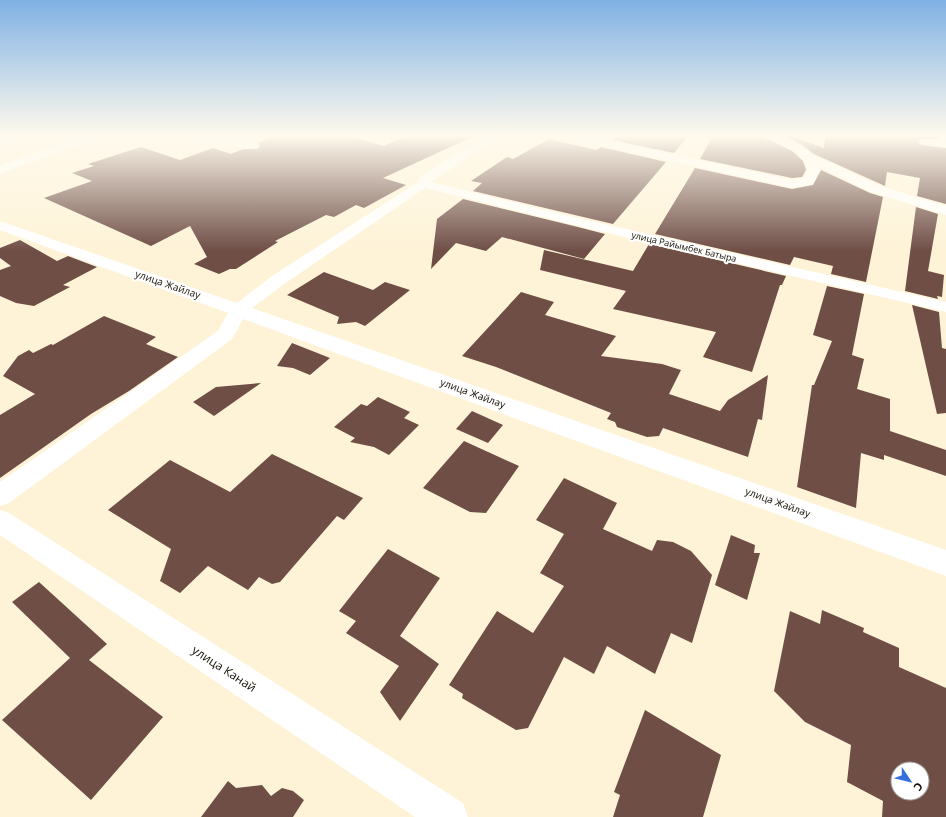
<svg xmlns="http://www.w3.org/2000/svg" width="946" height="817" viewBox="0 0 946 817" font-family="'Open Sans',sans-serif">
	<rect width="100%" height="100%" fill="#fef3d7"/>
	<g fill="#6f4e46" fill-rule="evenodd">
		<path d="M 273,136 L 349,136 L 384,146 L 406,136 L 474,136 L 383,178 L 406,185 L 364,208 L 356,205 L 334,217 L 326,215 L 275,241 L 278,242 L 236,269 L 230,269 L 219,274 L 194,264 L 207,257 L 190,226 L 151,246 L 44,198 L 92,181 L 72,173 L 94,166 L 88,164 L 141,147 L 180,160 L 213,148 L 231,154 L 243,149 L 257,149 L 260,146 L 258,143 Z"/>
		<path d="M 617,136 L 688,136 L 674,153 L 612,140 Z"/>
		<path d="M 713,136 L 762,136 L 792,151 L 803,161 L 806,170 L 802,177 L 792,178 L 700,159 Z"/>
		<path d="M 784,136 L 791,136 L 824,148 L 825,136 L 938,136 L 939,139 L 921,139 L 918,142 L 921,145 L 946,148 L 946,204 L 917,196 L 920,178 L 887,172 L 885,186 L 814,154 L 802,145 Z"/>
		<path d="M 549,139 L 596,150 L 601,147 L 666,162 L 613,224 L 473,191 L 482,183 L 471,181 L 507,157 L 513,159 Z"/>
		<path d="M 695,168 L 792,189 L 813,185 L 821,170 L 870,193 L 883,197 L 866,282 L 831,274 L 833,266 L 794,257 L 790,265 L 655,234 Z"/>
		<path d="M 463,199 L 578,227 L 605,234 L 584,259 L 502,237 L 486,251 L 456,243 L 431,269 L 437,219 Z"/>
		<path d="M 916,207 L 938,214 L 928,271 L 944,275 L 942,297 L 937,296 L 938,299 L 905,291 Z"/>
		<path d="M 20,240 L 57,261 L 68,256 L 97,267 L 63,285 L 70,287 L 34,306 L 16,303 L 0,296 L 0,270 L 11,266 L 0,258 L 0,248 Z"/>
		<path d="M 649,244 L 786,276 L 782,285 L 780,285 L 752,372 L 703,357 L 716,332 L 613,309 L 626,291 L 540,270 L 544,250 L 633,271 Z"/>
		<path d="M 324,272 L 373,290 L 385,282 L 410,290 L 365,326 L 356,322 L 337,324 L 339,317 L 287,295 Z"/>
		<path d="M 827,286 L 864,294 L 852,355 L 864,359 L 857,389 L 890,399 L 890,431 L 946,450 L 946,476 L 884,455 L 884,460 L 861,453 L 856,508 L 797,487 L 812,385 L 814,385 L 832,341 L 813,335 Z"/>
		<path d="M 521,292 L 554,302 L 545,315 L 616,336 L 601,356 L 662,364 L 681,370 L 669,394 L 720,411 L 728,400 L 768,375 L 762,420 L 758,419 L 748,457 L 663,428 L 659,436 L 647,437 L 617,427 L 615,422 L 607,419 L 611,413 L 496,367 L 462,356 Z"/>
		<path d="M 912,305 L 939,312 L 942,348 L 946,349 L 946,413 L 937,414 Z"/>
		<path d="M 104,316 L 156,337 L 146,344 L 178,357 L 129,391 L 91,414 L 0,478 L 0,415 L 35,394 L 3,376 L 18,356 L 29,350 L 33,353 L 51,344 L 53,345 Z"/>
		<path d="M 292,343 L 330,358 L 310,375 L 293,368 L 277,366 Z"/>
		<path d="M 261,383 L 214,416 L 193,402 L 216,387 Z"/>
		<path d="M 378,397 L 410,412 L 404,418 L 419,425 L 389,455 L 374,447 L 350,442 L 355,438 L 334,427 L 361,404 L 367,406 Z"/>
		<path d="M 472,411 L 503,425 L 488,443 L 456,429 Z"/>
		<path d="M 464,441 L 519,466 L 486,513 L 470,512 L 423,488 Z"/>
		<path d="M 272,454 L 363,498 L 344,520 L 337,516 L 280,582 L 272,584 L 259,577 L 248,590 L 208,566 L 180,593 L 160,581 L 171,549 L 108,510 L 170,460 L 230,492 Z"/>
		<path d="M 564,478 L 617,503 L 603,529 L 652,551 L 657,540 L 673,542 L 691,551 L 712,575 L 692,643 L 671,633 L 655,674 L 607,646 L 594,674 L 564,657 L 528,728 L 516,730 L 462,698 L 463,694 L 449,685 L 497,611 L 533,633 L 564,586 L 540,573 L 564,534 L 536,520 Z"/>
		<path d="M 731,535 L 755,545 L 754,553 L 760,553 L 747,600 L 715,585 Z"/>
		<path d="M 388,549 L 440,578 L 400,636 L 439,664 L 400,721 L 380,692 L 399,666 L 346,633 L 356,621 L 339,611 Z"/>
		<path d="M 39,582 L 107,644 L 89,660 L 163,717 L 91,800 L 2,720 L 70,658 L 12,602 Z"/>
		<path d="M 822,610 L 864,628 L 863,632 L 899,648 L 899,667 L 946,688 L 946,817 L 882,817 L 883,801 L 847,782 L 851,745 L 805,722 L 774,691 L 790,611 L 820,624 ZM 898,769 L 922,769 L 922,793 L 898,793 Z"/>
		<path d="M 645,710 L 721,755 L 703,817 L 613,817 L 620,795 L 614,792 Z"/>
		<path d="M 228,781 L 236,788 L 262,785 L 271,796 L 282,788 L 293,791 L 304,800 L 293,817 L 201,817 Z"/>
	</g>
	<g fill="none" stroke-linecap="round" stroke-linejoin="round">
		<g fill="#fff" fill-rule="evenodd">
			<path d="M 0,136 L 16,136 L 15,138 L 0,143 Z"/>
			<path d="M 182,136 C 206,136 229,138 253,143 L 257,144 L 259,146 L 257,148 L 253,149 L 183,138 Z"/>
			<path d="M 486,136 L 500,136 L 431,182 L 578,218 L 946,302 L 946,312 L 578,226 L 425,188 L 284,284 L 252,308 L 946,550 L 946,576 L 243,319 L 232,339 L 9,503 L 0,506 L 0,482 L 218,331 L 228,313 L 0,230 L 0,221 L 237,303 L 272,276 L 418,182 L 420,177 L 466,148 Z"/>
			<path d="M 567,136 L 589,136 L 792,180 L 803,178 L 808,170 L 804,160 L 793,150 L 763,136 L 779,136 L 801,146 L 813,155 L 881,186 L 946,206 L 946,215 L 871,192 L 819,167 L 820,170 L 813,184 L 792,188 L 572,139 Z"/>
			<path d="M 925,139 L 946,141 L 946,147 L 921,144 L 919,142 L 921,140 Z"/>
			<path d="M 0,510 L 9,513 L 463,803 L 468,817 L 415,817 L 0,535 Z"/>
		</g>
		<path fill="#fff" fill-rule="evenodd" d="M 80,136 L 97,136 L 96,138 L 0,174 L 0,166 Z"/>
	</g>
	<linearGradient id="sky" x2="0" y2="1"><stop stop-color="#7fb1e4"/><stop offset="0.54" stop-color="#fffaed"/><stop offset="1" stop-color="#fffaed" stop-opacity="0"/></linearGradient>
	<rect width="946" height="251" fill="url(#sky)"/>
	<g text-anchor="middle" stroke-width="4" stroke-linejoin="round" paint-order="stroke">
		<g font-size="9" fill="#151005" stroke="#fff">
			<text transform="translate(684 247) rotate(13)" y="3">улица Райымбек Батыра</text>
		</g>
		<g font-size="10" fill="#151005" stroke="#fff">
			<text transform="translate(168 284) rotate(19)" y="4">улица Жайлау</text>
			<text transform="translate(473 393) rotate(20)" y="4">улица Жайлау</text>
			<text transform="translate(778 502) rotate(20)" y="4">улица Жайлау</text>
		</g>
		<g font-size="12" fill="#151005" stroke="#fff">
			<text transform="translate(224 669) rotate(33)" y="4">улица Канай</text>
		</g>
	</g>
	<g transform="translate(910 781) rotate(125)"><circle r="19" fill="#ffffff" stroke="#a19f9b"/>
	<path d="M0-3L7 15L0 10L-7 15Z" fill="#346fdd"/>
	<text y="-6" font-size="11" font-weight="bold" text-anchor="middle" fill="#151005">С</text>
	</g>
</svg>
